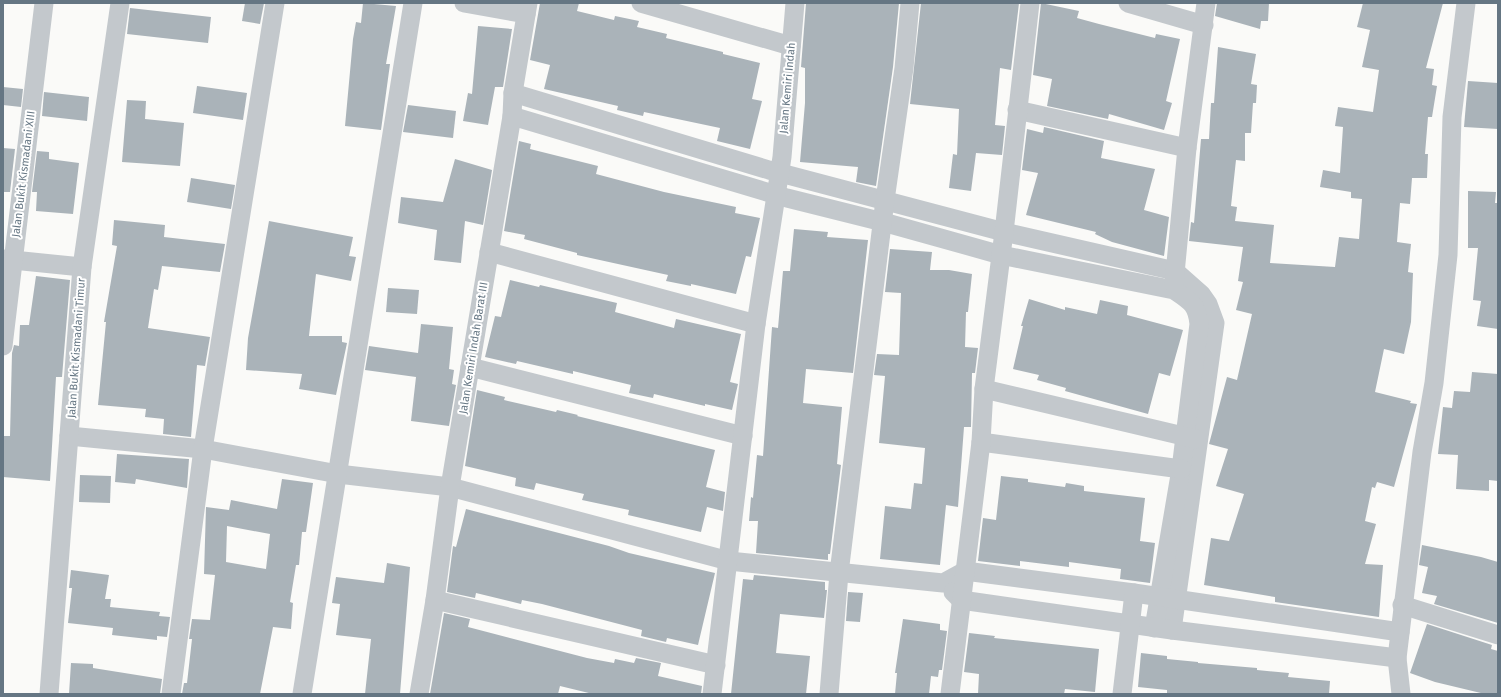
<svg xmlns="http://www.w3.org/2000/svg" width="1501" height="697" viewBox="0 0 1501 697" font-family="'Fira Sans',sans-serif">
	<rect width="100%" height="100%" fill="#fafaf8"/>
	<g fill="#aab3b9" fill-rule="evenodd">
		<path d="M 245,3 L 264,3 L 260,24 L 242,21 Z"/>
		<path d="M 363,3 L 396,6 L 386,64 L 390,64 L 381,130 L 345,126 L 353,39 L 356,22 L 361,23 Z"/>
		<path d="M 540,3 L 579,3 L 577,11 L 614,20 L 615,16 L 639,21 L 637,27 L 667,34 L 666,38 L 723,52 L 723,54 L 760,63 L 752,99 L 762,101 L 750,149 L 717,141 L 720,128 L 644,112 L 643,116 L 617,110 L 618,106 L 544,89 L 550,65 L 530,60 Z"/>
		<path d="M 806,3 L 899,3 L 893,67 L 876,186 L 856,182 L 858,167 L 800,162 L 805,103 L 805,68 L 801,67 Z"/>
		<path d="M 921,3 L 1019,3 L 1011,70 L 1000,68 L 995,125 L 1005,126 L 1002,155 L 976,153 L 971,191 L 949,188 L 953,154 L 957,155 L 959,109 L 910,104 Z"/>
		<path d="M 1041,3 L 1079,11 L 1077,18 L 1099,24 L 1155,38 L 1156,34 L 1180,39 L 1166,101 L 1172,103 L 1164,130 L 1109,114 L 1108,119 L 1047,106 L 1052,79 L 1033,75 Z"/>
		<path d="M 1217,3 L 1269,3 L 1268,21 L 1261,21 L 1260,29 L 1215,16 Z"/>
		<path d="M 1363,3 L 1443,3 L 1426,68 L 1434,69 L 1432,85 L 1437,86 L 1432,117 L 1428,117 L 1425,154 L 1428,154 L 1427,178 L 1412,178 L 1410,204 L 1400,203 L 1397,242 L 1411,244 L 1408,272 L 1413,273 L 1411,322 L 1404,354 L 1384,349 L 1375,392 L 1411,401 L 1410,403 L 1417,404 L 1394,487 L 1377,482 L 1375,488 L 1372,487 L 1365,521 L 1376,524 L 1365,564 L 1383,565 L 1379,617 L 1275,602 L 1275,597 L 1204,585 L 1211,538 L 1229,541 L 1244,494 L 1216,486 L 1228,449 L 1209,444 L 1227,377 L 1237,380 L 1252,314 L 1236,310 L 1243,282 L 1238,281 L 1243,247 L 1189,241 L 1191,222 L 1194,223 L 1201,139 L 1209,139 L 1211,103 L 1214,103 L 1218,47 L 1256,54 L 1251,84 L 1257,85 L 1256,103 L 1253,103 L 1251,133 L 1245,133 L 1245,161 L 1236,160 L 1231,206 L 1237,207 L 1235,221 L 1274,225 L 1270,263 L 1335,267 L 1339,237 L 1359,239 L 1362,199 L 1351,198 L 1351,192 L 1320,187 L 1323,170 L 1340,173 L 1343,127 L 1335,126 L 1338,107 L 1373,112 L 1379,70 L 1362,67 L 1370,30 L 1357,27 Z"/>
		<path d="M 130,8 L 211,17 L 208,43 L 127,34 Z"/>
		<path d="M 478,26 L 512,29 L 503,87 L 495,87 L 488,125 L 463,121 L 468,93 L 472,94 Z"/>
		<path d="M 1468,81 L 1498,83 L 1498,129 L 1464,127 Z"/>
		<path d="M 197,86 L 247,93 L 243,120 L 193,113 Z"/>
		<path d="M 3,87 L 23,89 L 21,107 L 3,105 Z"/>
		<path d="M 44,92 L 89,97 L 87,121 L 42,116 Z"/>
		<path d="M 127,100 L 146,101 L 145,119 L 184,123 L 180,166 L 122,162 Z"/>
		<path d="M 408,105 L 456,111 L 453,138 L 403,132 Z"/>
		<path d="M 1044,127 L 1104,141 L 1101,158 L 1155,169 L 1144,210 L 1169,217 L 1164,256 L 1112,242 L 1095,234 L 1096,232 L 1026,215 L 1038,173 L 1022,170 L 1027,129 L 1043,133 Z"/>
		<path d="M 519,141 L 531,144 L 530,149 L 598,166 L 596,174 L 664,192 L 736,207 L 735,213 L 760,218 L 751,257 L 746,256 L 736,294 L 691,284 L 691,286 L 666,281 L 668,275 L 577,255 L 577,253 L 524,239 L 525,235 L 504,231 Z"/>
		<path d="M 3,148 L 15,149 L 10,192 L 3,192 Z"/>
		<path d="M 37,151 L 49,152 L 49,159 L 79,163 L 73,214 L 36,211 L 37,192 L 32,192 Z"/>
		<path d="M 455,159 L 492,170 L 483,225 L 465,221 L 461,263 L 434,260 L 437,230 L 398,223 L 401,197 L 443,202 Z"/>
		<path d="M 191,178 L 235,185 L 231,209 L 187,202 Z"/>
		<path d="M 1468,191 L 1496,192 L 1495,203 L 1498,203 L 1498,329 L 1477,326 L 1481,301 L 1473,300 L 1478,248 L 1468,248 Z"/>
		<path d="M 114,220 L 165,225 L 164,237 L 225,244 L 220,272 L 162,266 L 158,290 L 154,289 L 148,328 L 210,337 L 205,366 L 197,365 L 191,437 L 163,434 L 164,419 L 145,417 L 146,409 L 98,405 L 106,322 L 104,322 L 117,246 L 112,245 Z"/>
		<path d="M 269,221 L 353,237 L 349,256 L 356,257 L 351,281 L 316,274 L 309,336 L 342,336 L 342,342 L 347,343 L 336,395 L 299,389 L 302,374 L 246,370 L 248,338 Z"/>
		<path d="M 794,229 L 828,232 L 827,237 L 868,240 L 853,373 L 806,369 L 803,403 L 842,407 L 837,464 L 841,465 L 830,554 L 828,554 L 828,560 L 756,553 L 758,521 L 749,521 L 751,497 L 753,498 L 757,455 L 763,456 L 772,327 L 778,328 L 783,271 L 790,271 Z"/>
		<path d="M 890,249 L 932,252 L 930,270 L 949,270 L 972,274 L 968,312 L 966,312 L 965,347 L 978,348 L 975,373 L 972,373 L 971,427 L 964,427 L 958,507 L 946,505 L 940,565 L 880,559 L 885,506 L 911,509 L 914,483 L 922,484 L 925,448 L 879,443 L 885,376 L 874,375 L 877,354 L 899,355 L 901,293 L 885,292 Z"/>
		<path d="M 36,276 L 70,280 L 62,377 L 56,377 L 50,481 L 3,477 L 3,436 L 10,436 L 12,353 L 14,345 L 19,346 L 20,325 L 29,325 Z"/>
		<path d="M 510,280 L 539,287 L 540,285 L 617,303 L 615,312 L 674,328 L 676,319 L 741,334 L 730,382 L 738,384 L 732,410 L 705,404 L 705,406 L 654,394 L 653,398 L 629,393 L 631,385 L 573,371 L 573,374 L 517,361 L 516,364 L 485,357 L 495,316 L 501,317 Z"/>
		<path d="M 388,288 L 419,290 L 417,314 L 386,312 Z"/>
		<path d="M 1029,299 L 1065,310 L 1065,307 L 1097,314 L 1100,300 L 1128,306 L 1127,315 L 1183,330 L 1170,376 L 1159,373 L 1148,414 L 1065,391 L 1066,388 L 1037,380 L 1039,375 L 1013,369 L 1023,326 L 1021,326 Z"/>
		<path d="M 421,324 L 453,327 L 449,369 L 454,370 L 452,384 L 456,385 L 449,426 L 411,421 L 416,377 L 365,370 L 369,346 L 418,353 Z"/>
		<path d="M 1472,372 L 1498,374 L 1498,481 L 1489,480 L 1489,491 L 1456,489 L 1458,455 L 1438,454 L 1443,407 L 1452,408 L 1454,391 L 1470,392 Z"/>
		<path d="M 477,390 L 505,397 L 504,400 L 556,412 L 557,410 L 578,415 L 577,416 L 715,450 L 706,487 L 725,492 L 723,511 L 707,507 L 701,532 L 628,515 L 629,510 L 582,500 L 584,494 L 536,483 L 534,490 L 515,486 L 516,478 L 465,466 Z"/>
		<path d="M 117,454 L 189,459 L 187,488 L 136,479 L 135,484 L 115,482 Z"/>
		<path d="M 80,475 L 111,476 L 110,503 L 79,502 Z"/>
		<path d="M 1001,476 L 1028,479 L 1028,482 L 1065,487 L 1066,483 L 1084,486 L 1084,491 L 1145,498 L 1140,541 L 1155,543 L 1150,583 L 1120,579 L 1121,569 L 1069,562 L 1069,567 L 1020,561 L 1020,566 L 978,561 L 983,518 L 996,520 Z"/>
		<path d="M 282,479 L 313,483 L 306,532 L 302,532 L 299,565 L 296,565 L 290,602 L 293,603 L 291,629 L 273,627 L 260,694 L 182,694 L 184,683 L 187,683 L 192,639 L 189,639 L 192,619 L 210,620 L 215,575 L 204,574 L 206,507 L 229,510 L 231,500 L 277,509 ZM 227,526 L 270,534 L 266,569 L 226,562 Z"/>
		<path d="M 466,509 L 609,546 L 629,553 L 715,573 L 698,645 L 667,638 L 666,642 L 641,636 L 642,630 L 542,604 L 522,600 L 521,604 L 476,593 L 475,598 L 447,592 L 453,546 L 456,547 Z"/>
		<path d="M 1422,545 L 1481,557 L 1498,562 L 1498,623 L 1434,604 L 1437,596 L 1422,593 L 1428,567 L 1419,565 Z"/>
		<path d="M 387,563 L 410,567 L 400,694 L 365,694 L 371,639 L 336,635 L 340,604 L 332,603 L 336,577 L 384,583 Z"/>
		<path d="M 71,570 L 109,575 L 105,599 L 111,599 L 110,607 L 160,612 L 159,616 L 170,617 L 167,637 L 157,636 L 157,640 L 112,635 L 113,628 L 68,623 L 72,588 L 69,588 Z"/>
		<path d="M 754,575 L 825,582 L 825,590 L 827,590 L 824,618 L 780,614 L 776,653 L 810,656 L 806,694 L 731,694 L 743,579 L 753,580 Z"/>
		<path d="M 848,592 L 863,593 L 860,622 L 846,621 Z"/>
		<path d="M 444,613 L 470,619 L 468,627 L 587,658 L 614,663 L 615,659 L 634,663 L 636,658 L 661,663 L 658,676 L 702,686 L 701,694 L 593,694 L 560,686 L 558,694 L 430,694 Z"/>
		<path d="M 903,619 L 940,624 L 940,630 L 947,631 L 942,670 L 939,670 L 938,677 L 931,676 L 929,694 L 895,694 L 897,673 L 895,673 Z"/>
		<path d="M 1427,624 L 1492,645 L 1491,649 L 1498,651 L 1498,694 L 1485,694 L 1435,682 L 1410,673 Z"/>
		<path d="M 969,633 L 995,636 L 994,638 L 1099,649 L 1095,692 L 1065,689 L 1064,694 L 978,694 L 979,674 L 964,672 Z"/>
		<path d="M 1141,653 L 1167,656 L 1167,659 L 1198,662 L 1198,663 L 1257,668 L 1257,670 L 1289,673 L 1288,677 L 1330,681 L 1329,694 L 1167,694 L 1167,690 L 1138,687 Z"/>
		<path d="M 71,663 L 93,664 L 93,668 L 162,679 L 160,694 L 69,694 Z"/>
	</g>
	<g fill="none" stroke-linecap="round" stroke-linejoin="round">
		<g stroke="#c3c8cc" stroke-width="19">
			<path d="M 464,3 L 526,14"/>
			<path d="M 641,3 L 791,46"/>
			<path d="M 1128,3 L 1204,25"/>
			<path d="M 513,93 L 769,170 L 1004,232 L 1175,271 L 1201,294 L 1208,304 L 1215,323 L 1172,630"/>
			<path d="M 1017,110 L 1187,148"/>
			<path d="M 512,116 L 787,198 L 883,222 L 1001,255 L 1174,290 C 1190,301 1197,304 1199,324 L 1181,469 L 1154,628"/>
			<path d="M 489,252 L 756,324"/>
			<path d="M 3,259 L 82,267"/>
			<path d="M 1174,284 L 1187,148 L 1206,3"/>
			<path d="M 3,346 L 44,3"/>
			<path d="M 470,367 L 743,436"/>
			<path d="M 984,389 L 1196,439"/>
			<path d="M 69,436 L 203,449 L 338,474 L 450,487 L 729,561 L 943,583 L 965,571 L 1134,593 L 1400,632"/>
			<path d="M 981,442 L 1181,469"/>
			<path d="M 953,592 L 961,600 L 1172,630 L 1397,658"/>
			<path d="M 435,600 L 716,665"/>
			<path d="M 1402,605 L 1498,635"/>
			<path d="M 49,694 L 82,267 L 120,3"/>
			<path d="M 171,694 L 203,449 L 275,3"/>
			<path d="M 302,694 L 413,3"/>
			<path d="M 419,694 L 435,600 L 450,487 L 512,116 L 513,93 L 528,3"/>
			<path d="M 712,694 L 756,324 L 782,157 L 795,3"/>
			<path d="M 829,694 L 839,573 L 885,200 L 904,68 L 910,3"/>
			<path d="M 950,694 L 981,442 L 984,389 L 1004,232 L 1030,3"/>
			<path d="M 1122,694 L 1134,593"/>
			<path d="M 1401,694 L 1397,658 L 1422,452 L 1434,383 L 1448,255 L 1452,117 L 1466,3"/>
		</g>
	</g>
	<g text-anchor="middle" stroke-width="4" stroke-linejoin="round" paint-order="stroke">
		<g font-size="11" fill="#657683" stroke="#fff">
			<text transform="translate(787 88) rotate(-85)" y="4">Jalan Kemiri Indah</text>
			<text transform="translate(23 174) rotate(-83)" y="4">Jalan Bukit Kismadani XIII</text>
			<text transform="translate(76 348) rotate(-86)" y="4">Jalan Bukit Kismadani Timur</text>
			<text transform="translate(473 348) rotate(-81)" y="4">Jalan Kemiri Indah Barat III</text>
		</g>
	</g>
	<rect width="1501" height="697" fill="none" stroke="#657683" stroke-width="8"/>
</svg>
